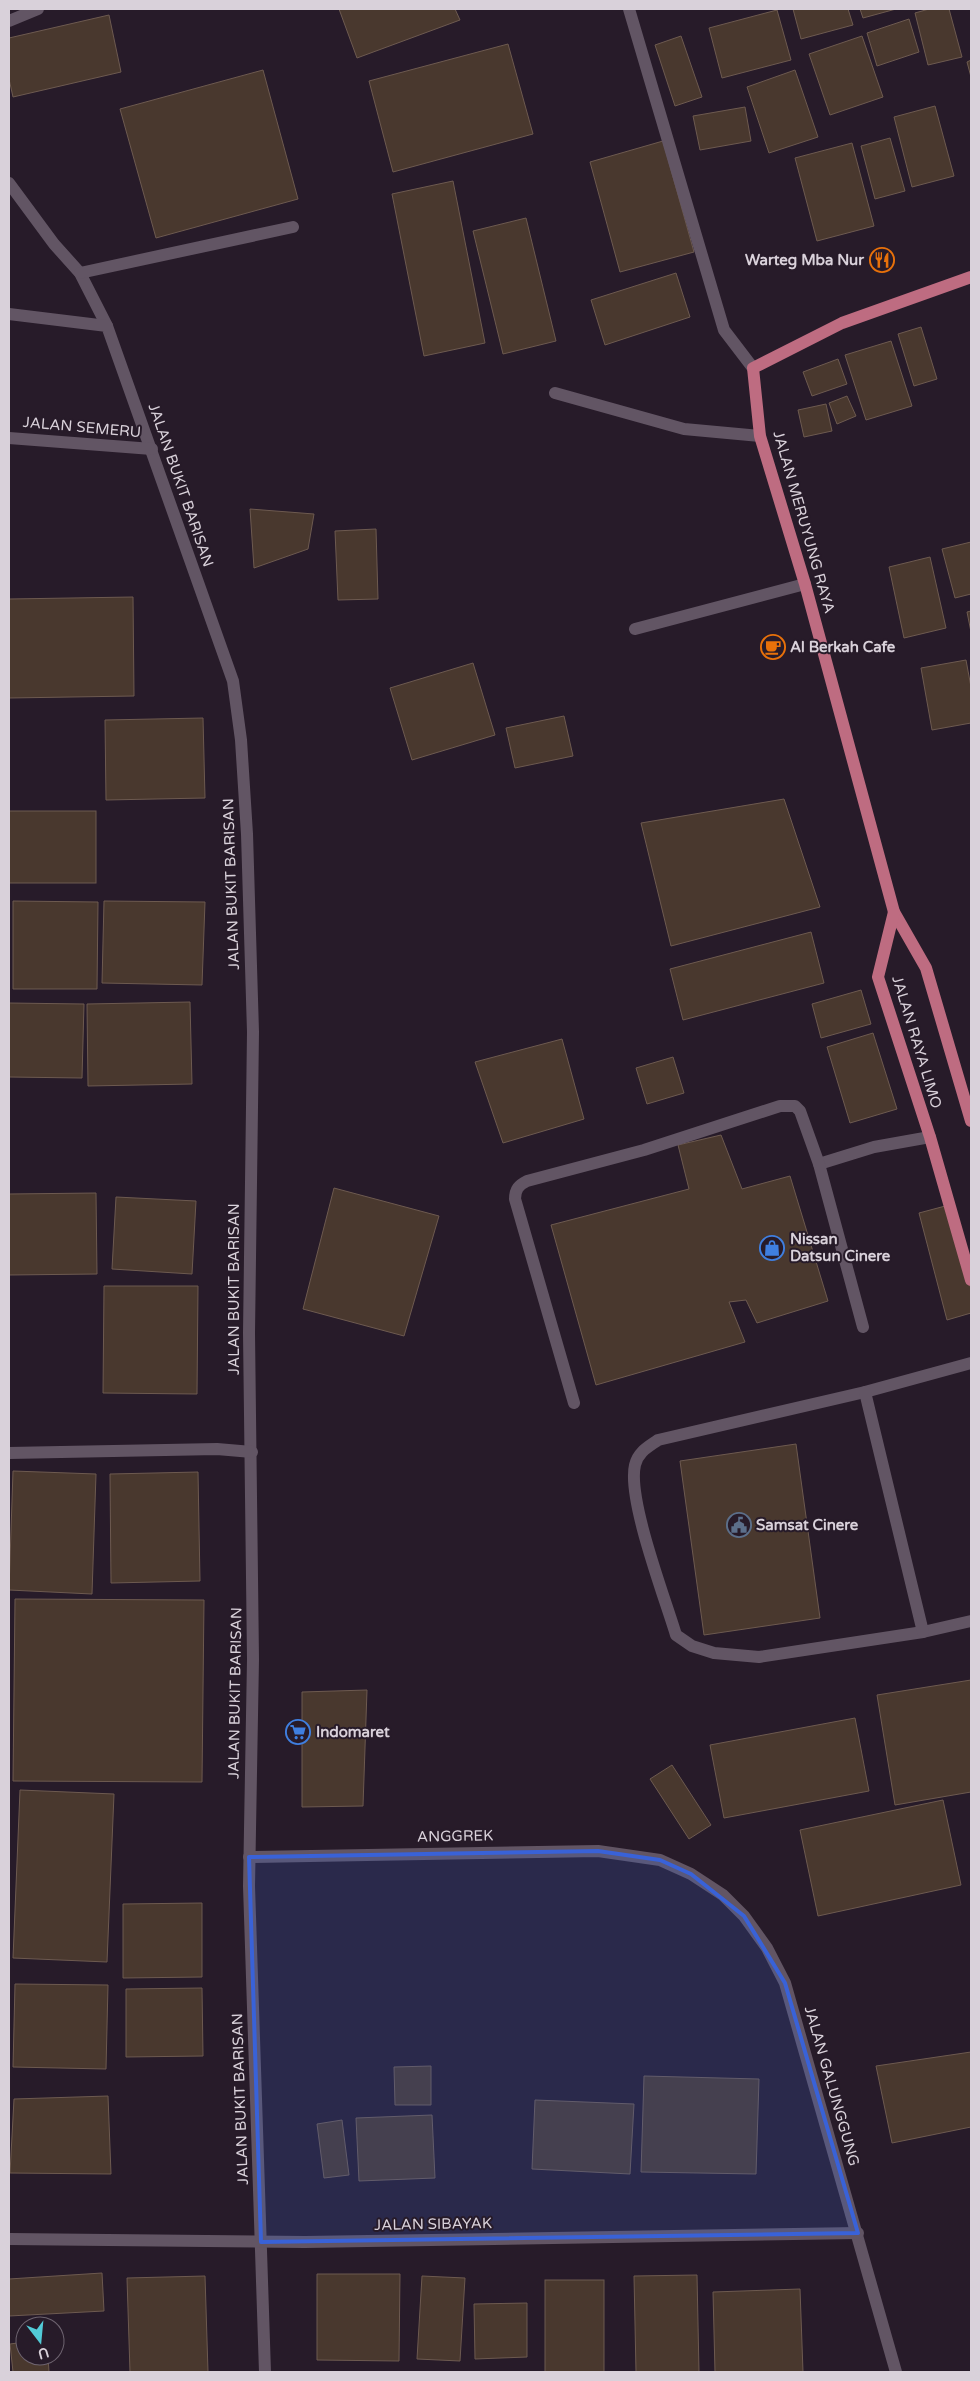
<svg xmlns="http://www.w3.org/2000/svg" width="980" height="2381" viewBox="0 0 980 2381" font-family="'Varela Round',sans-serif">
	<rect width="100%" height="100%" fill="#271b29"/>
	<g fill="#49382e" stroke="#6d5a50">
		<path d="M 339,9 L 455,9 L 460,20 L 357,58 Z"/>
		<path d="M 793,9 L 848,9 L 853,25 L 801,39 Z"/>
		<path d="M 860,9 L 896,9 L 863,18 Z"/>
		<path d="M 929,9 L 949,9 L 962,57 L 928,65 L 915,13 Z"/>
		<path d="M 777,10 L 791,60 L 722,78 L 709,28 Z"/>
		<path d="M 109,15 L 121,72 L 13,97 L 9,79 L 9,38 Z"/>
		<path d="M 909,19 L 919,52 L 877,66 L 867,33 Z"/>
		<path d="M 681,36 L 702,97 L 675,106 L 655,45 Z"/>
		<path d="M 862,36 L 883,97 L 830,115 L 809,54 Z"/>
		<path d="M 508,44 L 533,134 L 393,172 L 369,81 Z"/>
		<path d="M 971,60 L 971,77 L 967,62 Z"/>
		<path d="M 263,70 L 298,199 L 156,238 L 120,109 Z"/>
		<path d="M 795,70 L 818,137 L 769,153 L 747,87 Z"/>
		<path d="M 935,106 L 954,176 L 912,187 L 894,117 Z"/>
		<path d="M 745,107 L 751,141 L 700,150 L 693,116 Z"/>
		<path d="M 890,138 L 905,191 L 875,199 L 861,146 Z"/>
		<path d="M 663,141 L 694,252 L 620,272 L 590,162 Z"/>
		<path d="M 852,143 L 874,226 L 817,241 L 795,158 Z"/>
		<path d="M 453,181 L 485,343 L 424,356 L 392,194 Z"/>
		<path d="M 526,218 L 556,341 L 503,354 L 473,231 Z"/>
		<path d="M 676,273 L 690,317 L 605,345 L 591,300 Z"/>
		<path d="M 921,327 L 937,379 L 914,386 L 898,334 Z"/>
		<path d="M 891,341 L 912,406 L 866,420 L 845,355 Z"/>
		<path d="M 838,359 L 847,384 L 812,396 L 803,372 Z"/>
		<path d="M 847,396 L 856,416 L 837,424 L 829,403 Z"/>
		<path d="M 826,404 L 832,431 L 804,437 L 798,410 Z"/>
		<path d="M 250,509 L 314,514 L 308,549 L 254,568 Z"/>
		<path d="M 376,529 L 378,599 L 338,600 L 335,531 Z"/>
		<path d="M 971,542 L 971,594 L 955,598 L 942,549 Z"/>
		<path d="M 930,557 L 946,628 L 904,638 L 889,567 Z"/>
		<path d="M 133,597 L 134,696 L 9,698 L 9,599 Z"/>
		<path d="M 971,611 L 971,632 L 967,612 Z"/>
		<path d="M 966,660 L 971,687 L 971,723 L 932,730 L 921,668 Z"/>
		<path d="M 473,663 L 495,735 L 412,760 L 390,688 Z"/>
		<path d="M 564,716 L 573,756 L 515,768 L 506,728 Z"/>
		<path d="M 203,718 L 205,798 L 106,800 L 105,720 Z"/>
		<path d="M 784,799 L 820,907 L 671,946 L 641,823 Z"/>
		<rect x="9" y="811" width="87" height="72"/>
		<path d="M 13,901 L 98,902 L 97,989 L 13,989 Z"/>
		<path d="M 104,901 L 205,902 L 202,985 L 102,983 Z"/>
		<path d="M 811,932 L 824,983 L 683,1020 L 670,969 Z"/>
		<path d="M 861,990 L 871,1024 L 821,1038 L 812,1004 Z"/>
		<path d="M 190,1002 L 192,1084 L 88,1086 L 87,1004 Z"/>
		<path d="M 9,1003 L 84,1004 L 82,1078 L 9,1077 Z"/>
		<path d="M 873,1033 L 897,1109 L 850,1123 L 827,1047 Z"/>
		<path d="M 562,1039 L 584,1119 L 503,1143 L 475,1062 Z"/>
		<path d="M 673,1057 L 684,1093 L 647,1104 L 636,1068 Z"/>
		<path d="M 721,1135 L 742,1189 L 790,1176 L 828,1301 L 757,1323 L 746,1300 L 729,1302 L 745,1342 L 596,1385 L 551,1225 L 689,1189 L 678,1145 Z"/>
		<path d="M 334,1188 L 439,1216 L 404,1336 L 303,1309 Z"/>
		<path d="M 96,1193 L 97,1274 L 9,1275 L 9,1194 Z"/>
		<path d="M 116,1197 L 196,1201 L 192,1274 L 112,1269 Z"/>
		<path d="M 949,1205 L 971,1289 L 971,1313 L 947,1320 L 919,1213 Z"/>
		<path d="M 104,1286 L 198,1286 L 197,1394 L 103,1393 Z"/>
		<path d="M 796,1444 L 820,1618 L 704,1635 L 680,1461 Z"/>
		<path d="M 13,1471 L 96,1474 L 92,1594 L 9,1590 Z"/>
		<path d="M 198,1472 L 200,1581 L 111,1583 L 110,1474 Z"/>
		<path d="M 15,1599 L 204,1600 L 202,1782 L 13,1781 Z"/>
		<path d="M 971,1680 L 971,1792 L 895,1805 L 877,1695 Z"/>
		<path d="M 367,1690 L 363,1806 L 302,1807 L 302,1692 Z"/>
		<path d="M 855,1718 L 869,1791 L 724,1818 L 710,1745 Z"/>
		<path d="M 672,1765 L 711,1825 L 689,1839 L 650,1779 Z"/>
		<path d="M 20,1790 L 114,1794 L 107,1962 L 13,1958 Z"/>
		<path d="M 943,1800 L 961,1885 L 818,1916 L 800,1830 Z"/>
		<path d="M 202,1903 L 202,1977 L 123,1978 L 123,1904 Z"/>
		<path d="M 15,1984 L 108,1985 L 106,2069 L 13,2067 Z"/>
		<path d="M 202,1988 L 203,2056 L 126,2057 L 126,1989 Z"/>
		<path d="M 971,2052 L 971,2127 L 892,2143 L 876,2066 Z"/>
		<path d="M 431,2066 L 431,2105 L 395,2105 L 394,2067 Z"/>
		<path d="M 644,2076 L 759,2079 L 756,2174 L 641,2172 Z"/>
		<path d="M 108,2096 L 111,2174 L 10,2173 L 14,2099 Z"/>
		<path d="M 535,2100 L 634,2104 L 630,2174 L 532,2169 Z"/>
		<path d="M 432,2115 L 435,2178 L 359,2181 L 356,2118 Z"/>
		<path d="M 342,2120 L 349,2175 L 324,2178 L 317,2124 Z"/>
		<path d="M 102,2273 L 104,2311 L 9,2316 L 9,2279 Z"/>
		<path d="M 317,2274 L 400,2274 L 399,2361 L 317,2360 Z"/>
		<path d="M 697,2275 L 699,2372 L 636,2372 L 634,2276 Z"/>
		<path d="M 205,2276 L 208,2372 L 130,2372 L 127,2278 Z"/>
		<path d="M 422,2276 L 465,2278 L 460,2361 L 417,2359 Z"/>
		<rect x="545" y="2280" width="59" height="92"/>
		<path d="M 800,2289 L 803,2372 L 715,2372 L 713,2292 Z"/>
		<path d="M 527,2303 L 527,2357 L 475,2359 L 474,2304 Z"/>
		<path d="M 25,2342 L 25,2356 L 48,2356 L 49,2372 L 13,2372 L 10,2344 Z"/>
	</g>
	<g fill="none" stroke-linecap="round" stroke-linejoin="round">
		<g stroke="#625564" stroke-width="12">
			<path d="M 629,9 L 724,330 L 753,368"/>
			<path d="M 9,21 L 38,9"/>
			<path d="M 9,183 L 54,244 L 80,273 L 107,326"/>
			<path d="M 80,273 L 293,227"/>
			<path d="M 9,314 L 107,326 L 233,681 L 241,740 L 247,834 L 253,1032 L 249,1333 L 253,1659 L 249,1886 L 265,2372"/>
			<path d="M 555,393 L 684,429 L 760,436"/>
			<path d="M 9,438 L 152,449"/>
			<path d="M 635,629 L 805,584"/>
			<path d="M 819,1164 L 874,1147 L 930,1137"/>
			<path d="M 971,1363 L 865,1392 L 658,1440 C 648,1447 638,1452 635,1465 C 627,1499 665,1598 676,1635 L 692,1646 L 714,1653 L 759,1657 L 923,1632 L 971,1621"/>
			<path d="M 865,1392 L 923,1632"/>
			<path d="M 574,1403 L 515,1199 C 515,1189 519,1185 527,1181 L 644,1150 L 780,1106 L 795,1106 L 800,1111 L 819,1164 L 863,1327"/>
			<path d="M 9,1453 L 217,1449 L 252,1452"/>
			<path d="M 249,1857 L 598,1851 L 660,1860 L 691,1874 L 723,1895 L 744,1916 L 767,1948 L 785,1983 L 896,2372"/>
			<path d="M 9,2239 L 305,2242 L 858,2233"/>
		</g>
		<g stroke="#be6c81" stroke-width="12">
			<path d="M 971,277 L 842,323 L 753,368 L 760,436 L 805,584 L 894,912 L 926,968 L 971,1121"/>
			<path d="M 894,912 L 878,977 L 930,1137 L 971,1280"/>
		</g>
	</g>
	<path fill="#3962d8" fill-opacity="0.2" stroke="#3962d8" stroke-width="4" stroke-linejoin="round" d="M 598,1851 L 660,1860 L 691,1874 L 744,1916 L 785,1983 L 858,2233 L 261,2242 L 249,1857 Z"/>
	<defs>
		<symbol id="restaurant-ring" viewBox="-11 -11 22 22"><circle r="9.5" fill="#271b29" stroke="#e8710a" stroke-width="1.5"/><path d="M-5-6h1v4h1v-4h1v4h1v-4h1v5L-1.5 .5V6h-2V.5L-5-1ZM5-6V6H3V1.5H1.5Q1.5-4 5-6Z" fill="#e8710a"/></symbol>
		<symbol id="cafe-ring" viewBox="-11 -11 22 22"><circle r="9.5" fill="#271b29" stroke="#e8710a" stroke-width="1.5"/><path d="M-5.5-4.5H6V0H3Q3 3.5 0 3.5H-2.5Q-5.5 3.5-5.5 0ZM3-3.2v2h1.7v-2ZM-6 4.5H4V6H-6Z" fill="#e8710a"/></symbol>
		<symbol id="shop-ring" viewBox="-11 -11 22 22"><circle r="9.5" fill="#271b29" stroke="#3f7fe0" stroke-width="1.5"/><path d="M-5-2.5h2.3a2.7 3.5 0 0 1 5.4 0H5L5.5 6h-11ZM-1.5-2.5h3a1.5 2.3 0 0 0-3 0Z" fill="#3f7fe0"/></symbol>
		<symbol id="civic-ring" viewBox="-11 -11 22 22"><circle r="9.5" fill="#271b29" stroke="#5c6f8a" stroke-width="1.5"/><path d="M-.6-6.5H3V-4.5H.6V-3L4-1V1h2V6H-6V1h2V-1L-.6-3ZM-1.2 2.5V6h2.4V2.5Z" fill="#5c6f8a"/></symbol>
		<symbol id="supermarket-ring" viewBox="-11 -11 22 22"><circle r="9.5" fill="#271b29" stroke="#3f7fe0" stroke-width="1.5"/><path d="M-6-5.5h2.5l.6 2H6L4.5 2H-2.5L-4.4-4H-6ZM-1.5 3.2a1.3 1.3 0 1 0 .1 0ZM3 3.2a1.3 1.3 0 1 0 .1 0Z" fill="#3f7fe0"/></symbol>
	</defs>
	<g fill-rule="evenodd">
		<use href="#restaurant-ring" x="868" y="246" width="28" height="28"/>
		<use href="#cafe-ring" x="759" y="633" width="28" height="28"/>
		<use href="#shop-ring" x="758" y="1234" width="28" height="28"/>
		<use href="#civic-ring" x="725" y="1511" width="28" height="28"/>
		<use href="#supermarket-ring" x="284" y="1718" width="28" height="28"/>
	</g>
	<g text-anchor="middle" stroke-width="4" stroke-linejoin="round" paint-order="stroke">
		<g font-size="15" font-weight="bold" fill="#d9d1da" stroke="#271b29" text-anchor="start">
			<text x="864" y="265" text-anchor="end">Warteg Mba Nur</text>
			<text x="790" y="652">Al Berkah Cafe</text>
			<text x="790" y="1244">Nissan<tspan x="790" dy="17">Datsun Cinere</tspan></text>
			<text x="756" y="1530">Samsat Cinere</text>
			<text x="316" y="1737">Indomaret</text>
		</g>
		<g font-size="15" fill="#d9d1da" stroke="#271b29">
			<text transform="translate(82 427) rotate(5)" y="5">JALAN SEMERU</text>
			<text transform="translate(181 485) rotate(71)" y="5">JALAN BUKIT BARISAN</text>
			<text transform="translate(804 522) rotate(74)" y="5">JALAN MERUYUNG RAYA</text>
			<text transform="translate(231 884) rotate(-92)" y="5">JALAN BUKIT BARISAN</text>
			<text transform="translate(917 1042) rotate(73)" y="5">JALAN RAYA LIMO</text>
			<text transform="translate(234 1289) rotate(-90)" y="5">JALAN BUKIT BARISAN</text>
			<text transform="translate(235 1693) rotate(-89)" y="5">JALAN BUKIT BARISAN</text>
			<text transform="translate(455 1836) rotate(-1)" y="5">ANGGREK</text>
			<text transform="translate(832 2086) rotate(74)" y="5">JALAN GALUNGGUNG</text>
			<text transform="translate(240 2099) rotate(-92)" y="5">JALAN BUKIT BARISAN</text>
			<text transform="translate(433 2224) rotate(-1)" y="5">JALAN SIBAYAK</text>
		</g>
	</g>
	<rect width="980" height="2381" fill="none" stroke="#d9d1da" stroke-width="20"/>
	<g transform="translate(40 2341) rotate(164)"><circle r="24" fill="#271b29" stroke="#6e6470"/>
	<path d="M0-4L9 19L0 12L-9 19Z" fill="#52cbd7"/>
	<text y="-8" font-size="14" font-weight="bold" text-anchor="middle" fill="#d9d1da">U</text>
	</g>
</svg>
